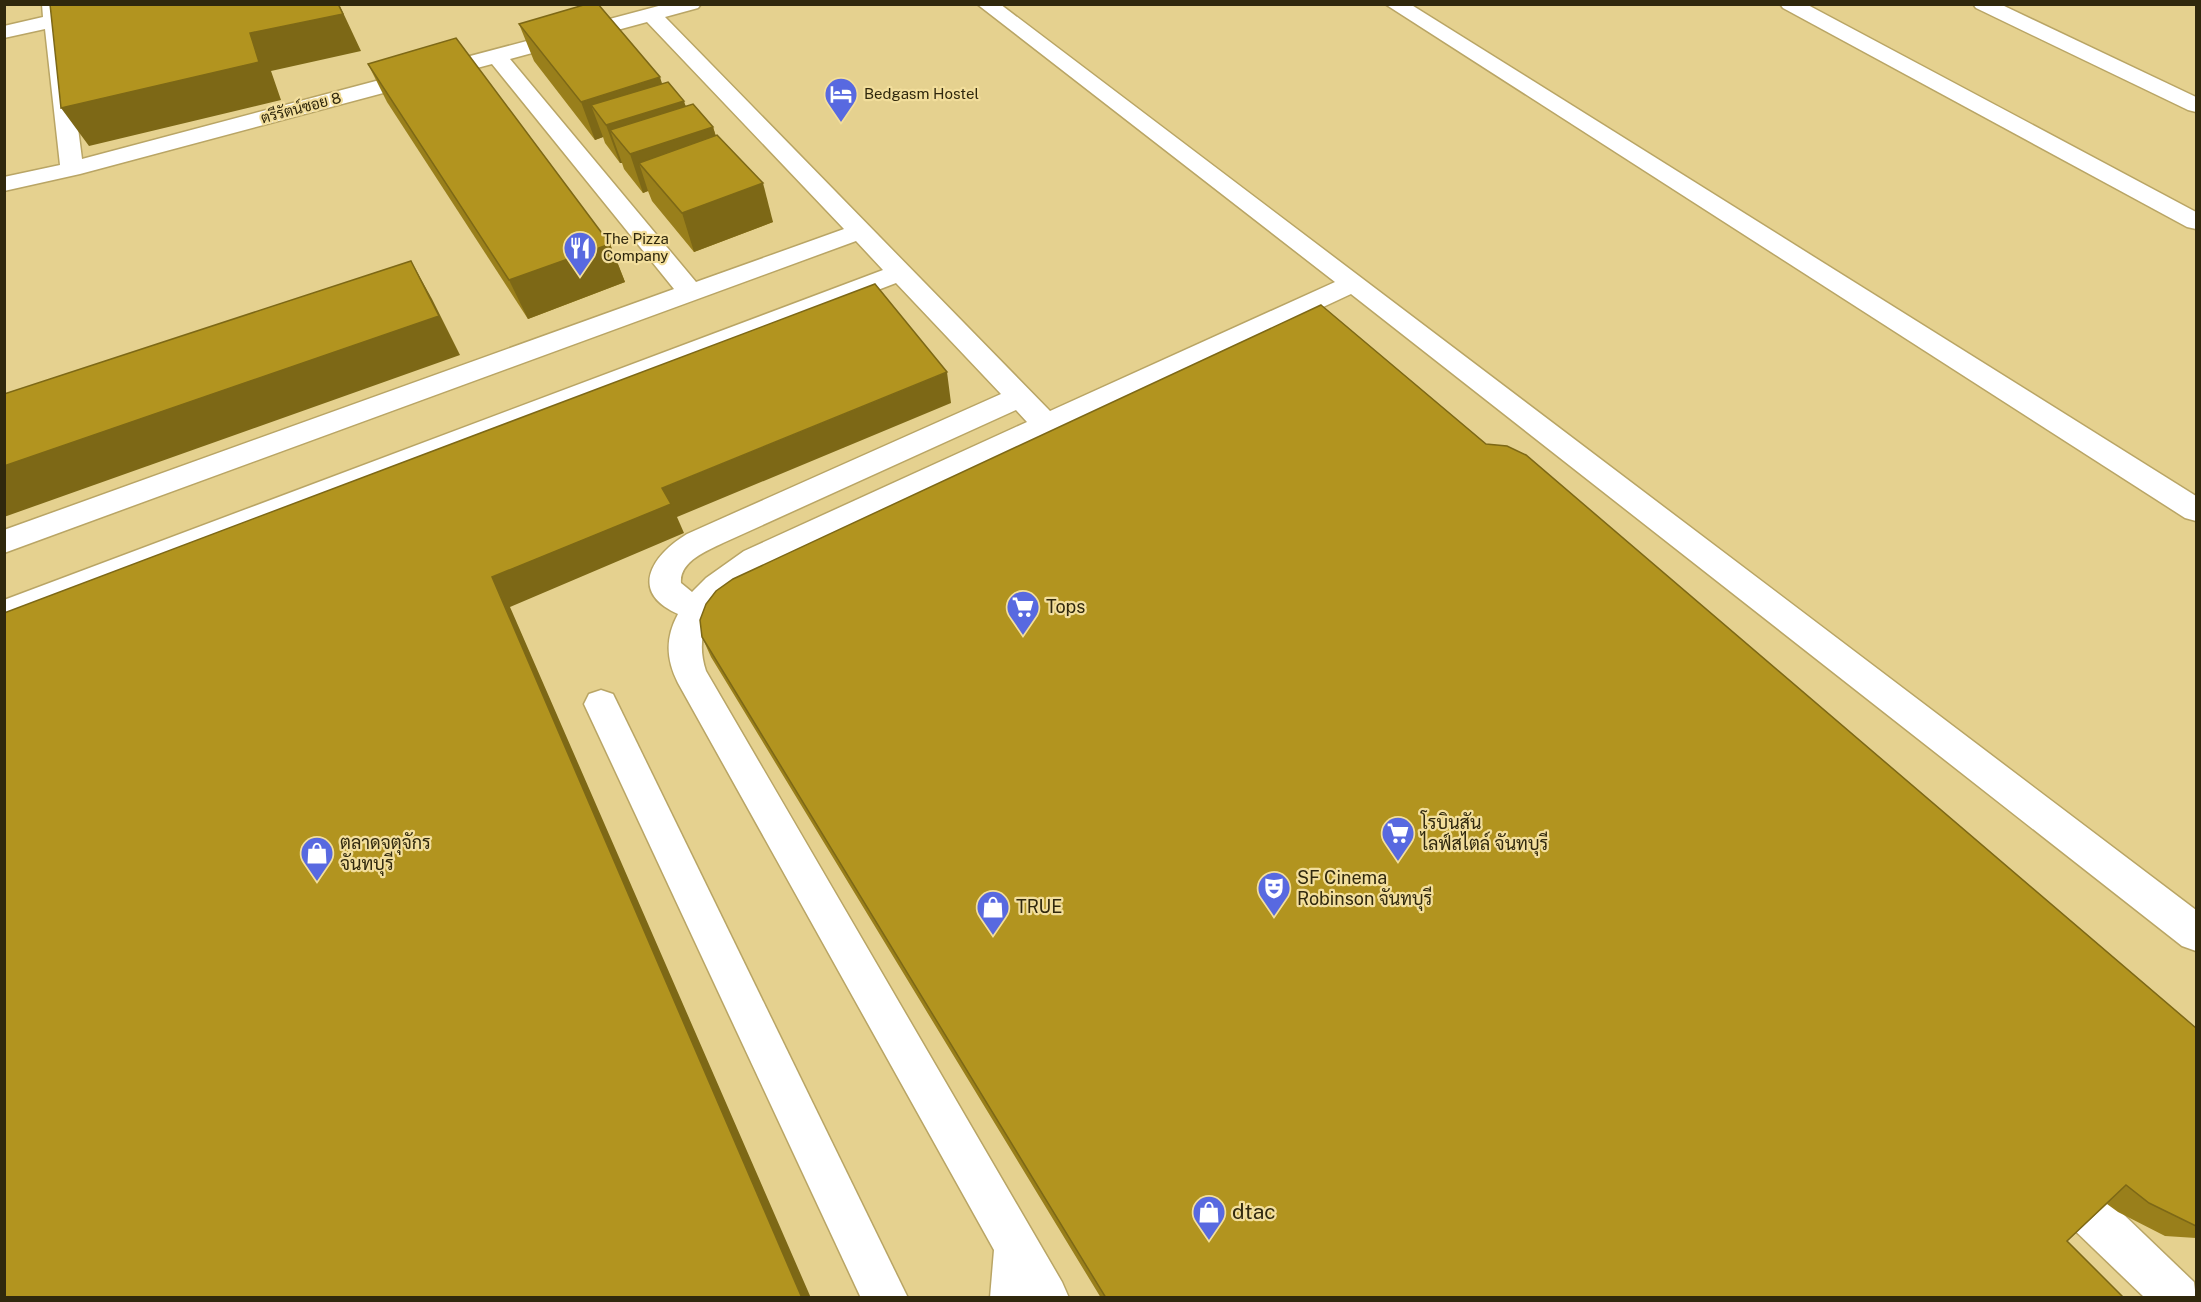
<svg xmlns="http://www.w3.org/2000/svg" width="2201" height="1302" viewBox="0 0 2201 1302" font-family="'Public Sans',Sarabun,sans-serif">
	<rect width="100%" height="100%" fill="#e5d18f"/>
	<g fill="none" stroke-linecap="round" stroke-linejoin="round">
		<defs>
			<g id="minor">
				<path d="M 42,4 L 62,4 L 82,159 L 666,4 L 701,4 L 698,8 L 665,17 L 1050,411 L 1335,282 L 977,4 L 1000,4 L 2196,910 L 2196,951 L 2182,946 L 1351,294 L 766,567 C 727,594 689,619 706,671 L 1062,1282 L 1069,1298 L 990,1298 L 994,1250 L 678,683 C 666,659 665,638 678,614 C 628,592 652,555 687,534 L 1001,394 L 896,283 L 4,626 L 4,600 L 883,270 L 856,241 L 4,553 L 4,530 L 674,289 L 492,64 L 80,174 L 4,191 L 4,177 L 60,165 L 45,29 L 4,38 L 4,26 L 43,17 ZM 647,22 L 844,229 L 696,282 L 510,59 ZM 1016,410 L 1027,422 L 744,551 L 706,578 L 692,592 L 681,583 C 679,562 706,551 723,543 Z"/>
				<path d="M 1385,4 L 1410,4 L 2196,496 L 2196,521 L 2185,518 Z"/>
				<path d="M 1780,4 L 1806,4 L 2196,212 L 2196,229 L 2187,227 L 1783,8 Z"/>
				<path d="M 1973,4 L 2000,4 L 2196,97 L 2196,112 L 2188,110 L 1976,8 Z"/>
				<path d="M 601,690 L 613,694 L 908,1298 L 861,1298 L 584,704 L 589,694 Z"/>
				<path d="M 2083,1185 L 2099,1191 L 2194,1282 L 2196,1298 L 2145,1298 L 2067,1223 L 2061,1207 L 2067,1191 Z"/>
			</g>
		</defs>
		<use href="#minor" stroke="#b9a565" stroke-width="3"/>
		<use href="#minor" fill="#fff" fill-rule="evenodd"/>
	</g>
	<g fill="#997f1b">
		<path d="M 519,24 L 662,83 L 686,106 L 713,127 L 716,136 L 773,222 L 694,252 L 652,201 L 648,191 L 643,193 L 624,169 L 622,163 L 620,163 L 605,143 L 603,137 L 595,140 L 534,61 Z"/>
		<path d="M 368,64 L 610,244 L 625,282 L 528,319 L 387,102 Z"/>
		<path d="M 1486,444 L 2196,1028 L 2196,1238 L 2165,1236 L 2118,1212 L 2107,1204 L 2067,1241 L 2124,1298 L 1101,1298 L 711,657 L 702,637 Z"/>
	</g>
	<g fill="#7d6816">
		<path d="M 338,4 L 339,4 L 361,51 L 271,71 L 281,100 L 89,146 L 61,108 L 250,33 Z"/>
		<path d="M 660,77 L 669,106 L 684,101 L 694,133 L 713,127 L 724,165 L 639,163 L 648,191 L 643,193 L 630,154 L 610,130 L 622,163 L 620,163 L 606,125 L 591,105 L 603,137 L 595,140 L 581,102 Z"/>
		<path d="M 763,183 L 773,222 L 694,252 L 682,213 Z"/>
		<path d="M 610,244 L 625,282 L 528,319 L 509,280 Z"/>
		<path d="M 411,261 L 432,299 L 460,355 L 4,517 L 4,466 Z"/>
		<path d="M 947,372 L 951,403 L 677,517 L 684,533 L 510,607 L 811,1298 L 802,1298 L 492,577 L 662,488 Z"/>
	</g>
	<g fill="#b2941f" stroke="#7d6816" stroke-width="1.5">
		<path d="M 50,4 L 338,4 L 343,14 L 250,33 L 259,62 L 61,108 Z"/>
		<path d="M 587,4 L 598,4 L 660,77 L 581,102 L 519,24 Z"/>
		<path d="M 456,38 L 610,244 L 509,280 L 368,64 Z"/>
		<path d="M 668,82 L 684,101 L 606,125 L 591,105 Z"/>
		<path d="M 693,104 L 713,127 L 630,154 L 610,130 Z"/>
		<path d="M 717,135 L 763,183 L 682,213 L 639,163 Z"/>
		<path d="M 411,261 L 439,316 L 4,466 L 4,394 Z"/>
		<path d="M 875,284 L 947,372 L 662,488 L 671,504 L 492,577 L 802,1298 L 4,1298 L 4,613 Z"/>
		<path d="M 1321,305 L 1486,444 L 1507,446 L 1526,455 L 2196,1028 L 2196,1226 L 2149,1203 L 2126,1185 L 2067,1241 L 2124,1298 L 1106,1298 L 702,637 L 700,620 L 706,604 L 716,591 L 733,579 Z"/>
	</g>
	<defs>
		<symbol id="hotel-pin" viewBox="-11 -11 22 30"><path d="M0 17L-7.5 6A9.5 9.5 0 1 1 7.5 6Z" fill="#5869e0" stroke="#f2de9c"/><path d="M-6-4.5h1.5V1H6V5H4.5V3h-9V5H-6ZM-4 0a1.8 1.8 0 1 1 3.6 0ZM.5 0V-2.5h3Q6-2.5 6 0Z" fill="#fff"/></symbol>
		<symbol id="restaurant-pin" viewBox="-11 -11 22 30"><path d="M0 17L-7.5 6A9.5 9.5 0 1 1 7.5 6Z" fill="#5869e0" stroke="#f2de9c"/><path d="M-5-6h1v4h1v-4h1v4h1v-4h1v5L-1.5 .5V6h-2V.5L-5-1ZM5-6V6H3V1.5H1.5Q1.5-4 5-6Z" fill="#fff"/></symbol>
		<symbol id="supermarket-pin" viewBox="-11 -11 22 30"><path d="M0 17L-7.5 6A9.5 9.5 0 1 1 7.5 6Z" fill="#5869e0" stroke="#f2de9c"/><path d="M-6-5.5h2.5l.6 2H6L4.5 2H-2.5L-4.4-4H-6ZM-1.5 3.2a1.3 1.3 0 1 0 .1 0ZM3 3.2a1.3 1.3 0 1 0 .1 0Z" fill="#fff"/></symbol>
		<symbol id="shop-pin" viewBox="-11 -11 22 30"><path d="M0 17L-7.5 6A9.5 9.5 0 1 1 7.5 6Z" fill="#5869e0" stroke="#f2de9c"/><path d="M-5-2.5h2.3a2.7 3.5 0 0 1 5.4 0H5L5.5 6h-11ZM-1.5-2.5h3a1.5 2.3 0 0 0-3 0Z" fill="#fff"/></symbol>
		<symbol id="theatre-pin" viewBox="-11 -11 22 30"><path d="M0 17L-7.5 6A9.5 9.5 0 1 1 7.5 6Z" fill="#5869e0" stroke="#f2de9c"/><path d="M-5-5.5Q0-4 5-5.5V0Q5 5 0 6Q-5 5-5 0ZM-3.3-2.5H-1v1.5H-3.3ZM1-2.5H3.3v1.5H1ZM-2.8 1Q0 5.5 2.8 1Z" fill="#fff"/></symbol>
	</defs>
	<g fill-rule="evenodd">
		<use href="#hotel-pin" x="822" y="75" width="38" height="52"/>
		<use href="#restaurant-pin" x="561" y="229" width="38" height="52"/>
		<use href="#supermarket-pin" x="1004" y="588" width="38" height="52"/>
		<use href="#supermarket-pin" x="1379" y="814" width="38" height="52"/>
		<use href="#shop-pin" x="298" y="834" width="38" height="52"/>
		<use href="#theatre-pin" x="1255" y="869" width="38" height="52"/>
		<use href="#shop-pin" x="974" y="888" width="38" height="52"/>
		<use href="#shop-pin" x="1190" y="1193" width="38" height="52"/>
	</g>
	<g text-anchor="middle" stroke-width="4.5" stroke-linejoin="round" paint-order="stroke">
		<g font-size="15" fill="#30280d" stroke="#f2de9c" text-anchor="start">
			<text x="864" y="99">Bedgasm Hostel</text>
			<text x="603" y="244">The Pizza<tspan x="603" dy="17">Company</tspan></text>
		</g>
		<g font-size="15" fill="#30280d" stroke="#f2de9c">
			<text transform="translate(301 108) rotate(-15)" y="5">ตรีรัตน์ซอย 8</text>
		</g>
		<g font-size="18" fill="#30280d" stroke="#f2de9c" text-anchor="start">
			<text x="1046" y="613">Tops</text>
			<text x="1421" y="829">โรบินสัน<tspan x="1421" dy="21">ไลฟ์สไตล์ จันทบุรี</tspan></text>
			<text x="340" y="849">ตลาดจตุจักร<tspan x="340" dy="21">จันทบุรี</tspan></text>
			<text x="1297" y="884">SF Cinema<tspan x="1297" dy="21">Robinson จันทบุรี</tspan></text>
			<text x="1016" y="913">TRUE</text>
		</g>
		<g font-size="21" fill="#30280d" stroke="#f2de9c" text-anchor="start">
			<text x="1232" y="1219">dtac</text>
		</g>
	</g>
	<rect width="2201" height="1302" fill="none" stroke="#30280d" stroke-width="12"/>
</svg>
